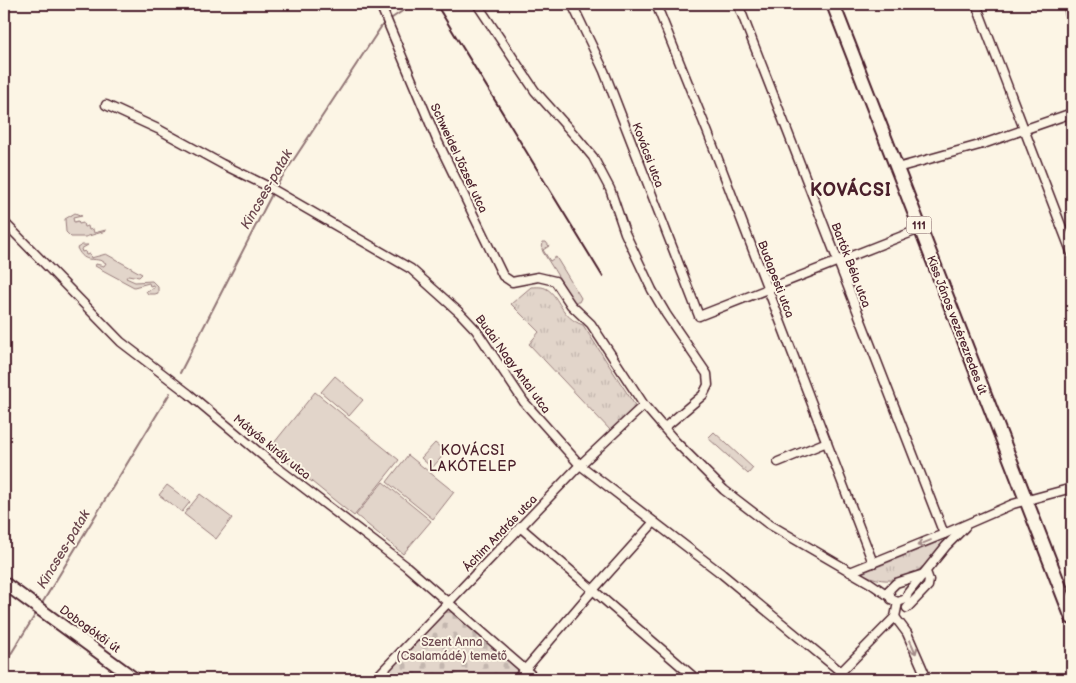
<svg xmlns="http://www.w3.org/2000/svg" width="1076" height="683" viewBox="0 0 1076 683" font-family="'Balsamiq Sans',sans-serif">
	<defs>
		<pattern id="cemetery-stones" width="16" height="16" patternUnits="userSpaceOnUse" patternTransform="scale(1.25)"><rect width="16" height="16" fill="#e2d5ca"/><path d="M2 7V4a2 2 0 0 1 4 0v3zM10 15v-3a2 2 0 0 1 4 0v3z" fill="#c3b6ae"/></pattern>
		<pattern id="park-tufts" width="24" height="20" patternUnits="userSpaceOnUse" patternTransform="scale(1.25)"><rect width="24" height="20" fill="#e2d5ca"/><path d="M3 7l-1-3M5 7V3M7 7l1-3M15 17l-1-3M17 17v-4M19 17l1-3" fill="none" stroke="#c3b6ae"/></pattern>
	</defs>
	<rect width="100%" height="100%" fill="#fcf5e5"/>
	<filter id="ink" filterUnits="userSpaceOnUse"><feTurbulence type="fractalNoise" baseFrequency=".02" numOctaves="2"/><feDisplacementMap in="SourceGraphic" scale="10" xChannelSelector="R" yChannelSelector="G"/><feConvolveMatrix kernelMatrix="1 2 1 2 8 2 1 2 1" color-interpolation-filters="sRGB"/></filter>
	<g filter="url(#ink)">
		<g fill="#e2d5ca" stroke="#967a7a">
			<path d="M 75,213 L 82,216 L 73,218 L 74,222 L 78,221 L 79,224 L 83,223 L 84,227 L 88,226 L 89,230 L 93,229 L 94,233 L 106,230 L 106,231 L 85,237 L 71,237 L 66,232 L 65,219 Z"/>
			<path d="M 543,242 L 546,242 L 549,246 L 543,250 L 550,261 L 556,257 L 581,298 L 579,302 L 574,302 L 543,252 L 542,249 Z"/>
			<path d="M 82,245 L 88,245 L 81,249 L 82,252 L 85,251 L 86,255 L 90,254 L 91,258 L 106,254 L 142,274 L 139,277 L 128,275 L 126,278 L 135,282 L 152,281 L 158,287 L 158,293 L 155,294 L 148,294 L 146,291 L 154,288 L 153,285 L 150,286 L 149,283 L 134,287 L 95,266 L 96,264 L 104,266 L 106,263 C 93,255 86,266 77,248 Z"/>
			<path d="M 335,376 L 363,400 L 349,416 L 321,392 Z"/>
			<path d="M 315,392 L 399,460 L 354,516 L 270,448 Z"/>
			<path d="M 435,443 L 446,452 L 432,468 L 421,458 Z"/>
			<path d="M 408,455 L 454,492 L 433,519 L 387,482 Z"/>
			<path d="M 383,482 L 431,521 L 403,554 L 356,515 Z"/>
			<path d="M 167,485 L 190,502 L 182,512 L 159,495 Z"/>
			<path d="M 200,494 L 232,518 L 216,539 L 184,514 Z"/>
		</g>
		<path fill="url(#cemetery-stones)" stroke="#967a7a" d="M 443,612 L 453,612 L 520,669 L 512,679 L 381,679 L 425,634 Z"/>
		<g fill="url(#park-tufts)" stroke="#967a7a">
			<path d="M 531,287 C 537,287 542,286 547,289 C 560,297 560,317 583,325 L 636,407 L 611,431 L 529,344 L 539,332 L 511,304 Z"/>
			<path d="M 714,432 L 753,468 L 748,474 L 708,438 Z"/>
			<path d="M 944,539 C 943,546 938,550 934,556 C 915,578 888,588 862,573 L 936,543 L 935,541 Z"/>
		</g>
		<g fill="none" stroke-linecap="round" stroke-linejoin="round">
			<g stroke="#917474" stroke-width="2">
				<path d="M 392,18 L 413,4"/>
				<path d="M 275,188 L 383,24"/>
				<path d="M 180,373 L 273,192"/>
				<path d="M 41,605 L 170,393"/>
				<path d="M 4,665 L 37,612"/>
			</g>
			<defs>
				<g id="street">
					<path d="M 380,4 L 437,140 L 503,276 L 512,282 L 538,277 L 555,281 L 571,305 L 591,324 L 644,405 L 676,442 L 724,490 L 767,523 L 870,583 L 889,596"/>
					<path d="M 477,4 L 535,91 L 578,139 L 593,157 L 610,189 L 625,233 L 652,290 L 666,314 L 707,374 L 708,385 L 703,395 L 664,428"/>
					<path d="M 572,4 L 604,71 L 699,316 L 920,229"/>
					<path d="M 656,4 L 708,133 L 873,563"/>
					<path d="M 738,4 L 944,534"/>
					<path d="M 976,4 L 1072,254"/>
					<path d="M 1068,4 L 1072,25"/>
					<path d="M 106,105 L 158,129 L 222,164 L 267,186 L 411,269 L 460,313 L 476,330 L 524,402 L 580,465 L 722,574 L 841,672"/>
					<path d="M 897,168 L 983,144 L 1072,113"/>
					<path d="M 4,222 L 121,342 L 189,394 L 274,465 L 406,566 L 536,679"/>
					<path d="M 778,462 L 827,442"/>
					<path d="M 520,527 L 696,679"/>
					<path d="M 850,572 L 944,534 L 1013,504 L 1072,488"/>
					<path d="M 891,599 L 889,590 L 896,583 L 924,574"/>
					<path d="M 893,600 L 898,602 L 906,599 L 908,593 L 946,546 L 965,527"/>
					<path d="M 907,608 L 928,586 L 929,580 L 926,572"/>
					<path d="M 895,617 L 907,633 L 927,679"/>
					<path d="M 375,679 L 578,467 L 644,405"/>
					<path d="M 517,679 L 593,590 L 654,522"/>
					<path d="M 834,679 L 895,617 L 898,602"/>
				</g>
				<path id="secondary" d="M 4,583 L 135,679"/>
				<path id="primary" d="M 833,4 L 1072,618"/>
			</defs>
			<use href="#street" stroke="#4a1f2b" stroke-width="11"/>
			<use href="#secondary" stroke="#4a1f2b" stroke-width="15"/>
			<use href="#primary" stroke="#4a1f2b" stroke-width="16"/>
			<use href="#street" stroke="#fcf5e5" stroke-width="8"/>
			<use href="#secondary" stroke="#fcf5e5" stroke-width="11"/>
			<use href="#primary" stroke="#fcf5e5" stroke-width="12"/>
			<path stroke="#4a1f2b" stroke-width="2" d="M 436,4 L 603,277"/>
		</g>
		<defs><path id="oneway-shaft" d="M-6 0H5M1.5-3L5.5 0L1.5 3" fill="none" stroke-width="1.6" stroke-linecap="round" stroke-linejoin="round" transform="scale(1.25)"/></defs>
		<g stroke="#a38a88">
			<use href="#oneway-shaft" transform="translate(924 543) rotate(158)"/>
			<use href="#oneway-shaft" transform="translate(913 647) rotate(66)"/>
		</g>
	</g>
	<g text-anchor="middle" stroke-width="4" stroke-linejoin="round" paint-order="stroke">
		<rect fill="#fcf5e5" stroke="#7f5f63" stroke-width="1" x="906.5" y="216.5" width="25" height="17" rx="4"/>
		<g font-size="11" font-weight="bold" fill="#4a1f2b">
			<text x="919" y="229">111</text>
		</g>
		<g font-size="12" fill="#4a1f2b" stroke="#fcf5e5">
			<text transform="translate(648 155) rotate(69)" y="4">Kovácsi utca</text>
			<text transform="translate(459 158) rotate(65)" y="4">Schweidel József utca</text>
			<text transform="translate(851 265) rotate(69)" y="4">Bartók Béla utca</text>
			<text transform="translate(776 279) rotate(69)" y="4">Budapesti utca</text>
			<text transform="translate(957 325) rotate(69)" y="4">Kiss János vezérezredes út</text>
			<text transform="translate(513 364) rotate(54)" y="4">Budai Nagy Antal utca</text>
			<text transform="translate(272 447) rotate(39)" y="4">Mátyás király utca</text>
			<text transform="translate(500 533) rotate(-46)" y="4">Áchim András utca</text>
			<text transform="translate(90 629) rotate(36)" y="4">Dobogókői út</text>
		</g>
		<g font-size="12" fill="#704c53" stroke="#fcf5e5">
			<text x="452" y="646">Szent Anna<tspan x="452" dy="14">(Csalamádé) temető</tspan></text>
		</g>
		<g font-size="14" font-style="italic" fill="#6d4950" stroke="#fcf5e5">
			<text transform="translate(266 189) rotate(-60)" y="5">Kincses-patak</text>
			<text transform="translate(63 549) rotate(-59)" y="5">Kincses-patak</text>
		</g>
		<g font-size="14" letter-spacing="1" fill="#4a1f2b" stroke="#fcf5e5">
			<text x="473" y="455">KOVÁCSI<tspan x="473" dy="16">LAKÓTELEP</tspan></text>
		</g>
		<g font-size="18" font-weight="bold" letter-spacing="1" fill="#4a1f2b" stroke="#fcf5e5">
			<text x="851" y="196">KOVÁCSI</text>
		</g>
	</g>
	<rect width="1076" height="683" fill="none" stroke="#fcf5e5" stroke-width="20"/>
	<rect x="10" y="10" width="1056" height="663" fill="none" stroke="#4a1f2b" stroke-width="2" filter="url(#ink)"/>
</svg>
